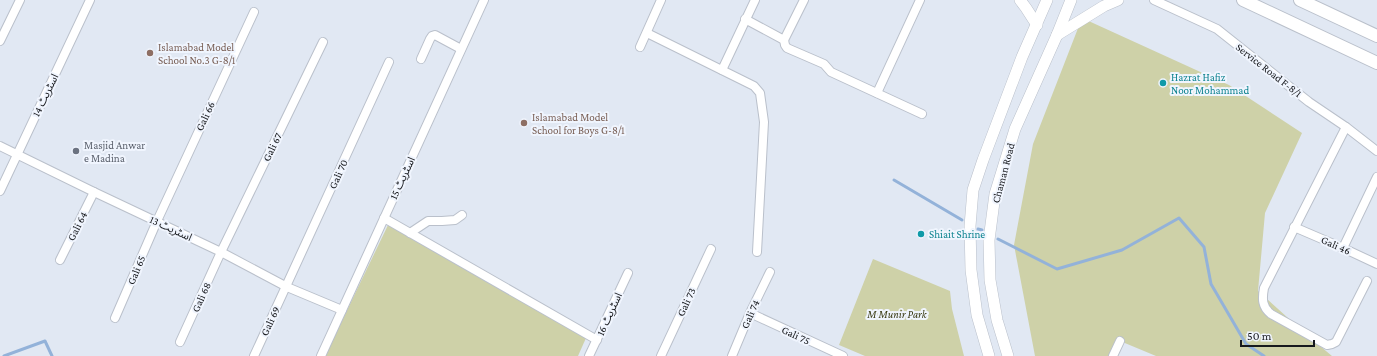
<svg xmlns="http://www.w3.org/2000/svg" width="1377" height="356" viewBox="0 0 1377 356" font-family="'Crimson Pro','Noto Sans Arabic',serif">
	<rect width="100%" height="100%" fill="#e1e8f3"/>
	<g fill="#ced1a8">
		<path d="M 1082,18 L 1229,85 L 1302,133 L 1265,213 L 1258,291 L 1308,336 L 1332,356 L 1156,356 L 1120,341 L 1112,356 L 1035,356 L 1014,245 L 1033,144 Z"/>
		<path d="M 389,223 L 586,338 L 578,356 L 325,356 Z"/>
		<path d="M 873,259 L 950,291 L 952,309 L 964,356 L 865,356 L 839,345 Z"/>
	</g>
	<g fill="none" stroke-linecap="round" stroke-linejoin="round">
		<g stroke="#93b2d9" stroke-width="3">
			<path d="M 894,180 L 962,220"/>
			<path d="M 978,229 L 982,230"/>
			<path d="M 998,239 L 1057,269 L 1122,250 L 1179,218 L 1204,247 L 1211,284 L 1246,344 L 1264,356"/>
			<path d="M 4,356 L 45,341 L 52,356"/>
		</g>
		<defs>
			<g id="street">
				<path d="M 1154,0 L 1217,29 L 1309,102 L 1346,127 L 1377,151"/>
				<path d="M 745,19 L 784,40 L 785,45 L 787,48 L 824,64 L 831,72 L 922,114"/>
				<path d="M 647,33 L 754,86 L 760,93 L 764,122 L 757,252"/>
				<path d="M 784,40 L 804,0"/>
				<path d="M 0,41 L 20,0"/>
				<path d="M 640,47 L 661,0"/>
				<path d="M 421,59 L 430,39 L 432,36 L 435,35 L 461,49"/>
				<path d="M 722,70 L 755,0"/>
				<path d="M 877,93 L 920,0"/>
				<path d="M 1346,127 L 1264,288 C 1262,299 1262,307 1271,314 L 1327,345 L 1332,344 L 1336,342 L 1367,281"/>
				<path d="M 0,146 L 94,192 L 221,252 L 287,287 L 342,310"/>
				<path d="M 0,191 L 90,0"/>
				<path d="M 384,218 L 597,340"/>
				<path d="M 1294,227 L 1343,248 L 1377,264"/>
				<path d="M 410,233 L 428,221 L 442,221 L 455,220 L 462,215"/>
				<path d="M 1343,248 L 1377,177"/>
				<path d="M 60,260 L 94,192"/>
				<path d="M 750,313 L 843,356"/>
				<path d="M 115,318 L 157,221 L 254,12"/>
				<path d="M 180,342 L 221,252 L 323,42"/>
				<path d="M 254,356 L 389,62"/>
				<path d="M 321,356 L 484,0"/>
				<path d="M 589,356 L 628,273"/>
				<path d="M 661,356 L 711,249"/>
				<path d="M 732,356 L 750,313 L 770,272"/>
				<path d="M 1113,356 L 1120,341"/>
			</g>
			<g id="secondary">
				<path d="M 1020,0 L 1026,8 L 1037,25"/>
				<path d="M 1057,35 L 1104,6 L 1118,0"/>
				<path d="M 989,356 L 977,315 L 971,270 L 970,226 L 973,190 L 983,160 L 1022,57 L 1047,0"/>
				<path d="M 1008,356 L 997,320 L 990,280 L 989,240 L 995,194 L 1015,129 L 1057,35 L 1071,0"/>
			</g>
			<g id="primary">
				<path d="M 1243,0 L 1377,63"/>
				<path d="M 1300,0 L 1377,36"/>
			</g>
		</defs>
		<use href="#street" stroke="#bac0cb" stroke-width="10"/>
		<use href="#secondary" stroke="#bac0cb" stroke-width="12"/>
		<use href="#primary" stroke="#bac0cb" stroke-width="14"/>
		<use href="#street" stroke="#fff" stroke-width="8"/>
		<use href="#secondary" stroke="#fff" stroke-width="11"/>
		<use href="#primary" stroke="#fff" stroke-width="12"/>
	</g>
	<g fill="#8d6e63" stroke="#f0f5fe" stroke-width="1.5">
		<circle cx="150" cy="53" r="4"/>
		<circle cx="524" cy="123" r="4"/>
	</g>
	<g fill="#0f9aa8" stroke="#f0f5fe" stroke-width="1.5">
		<circle cx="1163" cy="83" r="4"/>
		<circle cx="921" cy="234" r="4"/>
	</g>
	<circle fill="#6b7280" stroke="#f0f5fe" stroke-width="1.5" cx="76" cy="151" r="4"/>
	<g text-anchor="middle" stroke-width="4" stroke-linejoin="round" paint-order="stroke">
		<g font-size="11" fill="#785e54" stroke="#f0f5fe" text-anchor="start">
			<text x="158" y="51">Islamabad Model<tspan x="158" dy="13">School No.3 G-8/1</tspan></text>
			<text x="532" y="121">Islamabad Model<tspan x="532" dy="13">School for Boys G-8/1</tspan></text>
		</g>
		<g font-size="11" fill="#17191d" stroke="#f0f5fe">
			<text transform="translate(1269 70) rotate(38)" y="4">Service Road F-8/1</text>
			<text transform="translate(45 95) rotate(-64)" y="4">اسٹریٹ 14</text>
			<text transform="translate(205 116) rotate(-65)" y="4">Gali 66</text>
			<text transform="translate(272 147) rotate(-64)" y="4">Gali 67</text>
			<text transform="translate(1003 173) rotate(-75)" y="4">Chaman Road</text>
			<text transform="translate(338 174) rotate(-66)" y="4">Gali 70</text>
			<text transform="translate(402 178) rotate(-65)" y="4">اسٹریٹ 15</text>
			<text transform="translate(77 226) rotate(-63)" y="4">Gali 64</text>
			<text transform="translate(171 228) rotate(25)" y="4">اسٹریٹ 13</text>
			<text transform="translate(1336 245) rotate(24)" y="4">Gali 46</text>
			<text transform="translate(136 270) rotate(-67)" y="4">Gali 65</text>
			<text transform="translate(201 297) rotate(-66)" y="4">Gali 68</text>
			<text transform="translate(686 302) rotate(-65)" y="4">Gali 73</text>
			<text transform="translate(609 314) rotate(-65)" y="4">اسٹریٹ 16</text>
			<text transform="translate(750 314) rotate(-66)" y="4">Gali 74</text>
			<text transform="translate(270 321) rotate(-65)" y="4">Gali 69</text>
			<text transform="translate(796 335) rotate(25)" y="4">Gali 75</text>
		</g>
		<g font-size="11" fill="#0d838f" stroke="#f0f5fe" text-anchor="start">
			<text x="1171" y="81">Hazrat Hafiz<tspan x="1171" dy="13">Noor Mohammad</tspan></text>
			<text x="929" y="238">Shiait Shrine</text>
		</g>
		<g font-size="11" fill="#5b616d" stroke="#f0f5fe" text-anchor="start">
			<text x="84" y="149">Masjid Anwar<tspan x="84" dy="13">e Madina</tspan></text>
		</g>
		<g font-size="11" font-style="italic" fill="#393a13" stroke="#f0f5fe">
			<text x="897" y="318">M Munir Park</text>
		</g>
	</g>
	<path d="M1241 340v6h73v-6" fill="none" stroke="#17191d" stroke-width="2"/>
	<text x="1247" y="340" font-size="12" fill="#17191d" stroke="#f0f5fe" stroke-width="3" paint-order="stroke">50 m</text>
</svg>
